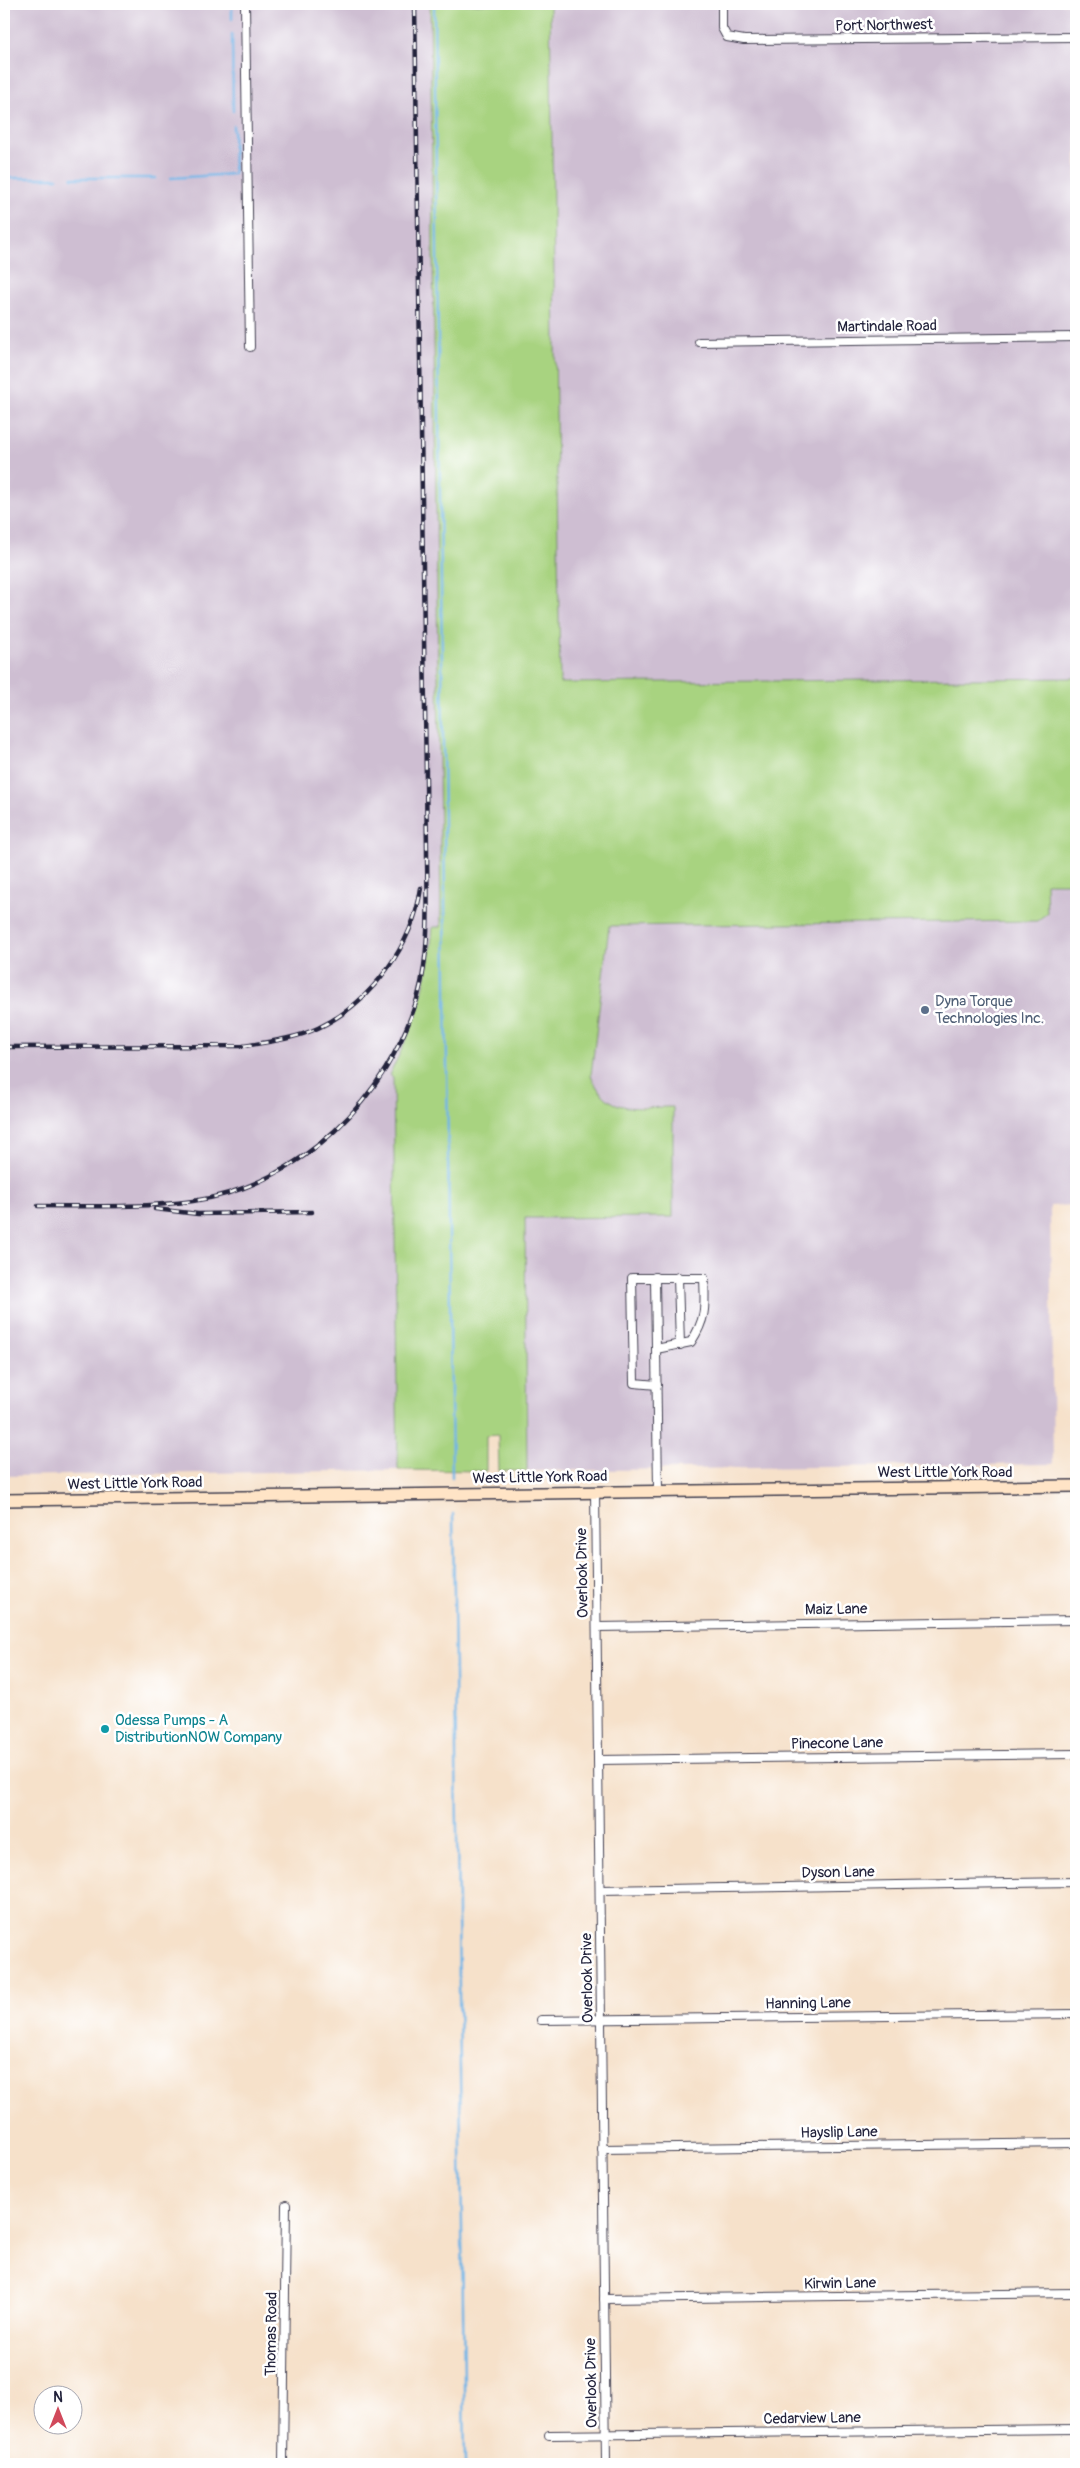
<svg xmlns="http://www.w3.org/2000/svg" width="1080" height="2468" viewBox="0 0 1080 2468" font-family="Pangolin,sans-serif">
	<rect width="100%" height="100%" fill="#fff"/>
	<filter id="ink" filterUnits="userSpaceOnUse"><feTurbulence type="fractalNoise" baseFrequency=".02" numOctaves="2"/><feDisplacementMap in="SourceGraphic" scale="10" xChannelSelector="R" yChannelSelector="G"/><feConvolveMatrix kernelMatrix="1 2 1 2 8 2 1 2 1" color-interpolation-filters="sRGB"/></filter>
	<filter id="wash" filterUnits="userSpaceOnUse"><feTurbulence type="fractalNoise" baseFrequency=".0096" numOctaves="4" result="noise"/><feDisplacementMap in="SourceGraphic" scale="20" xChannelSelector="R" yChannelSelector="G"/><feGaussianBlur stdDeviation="1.12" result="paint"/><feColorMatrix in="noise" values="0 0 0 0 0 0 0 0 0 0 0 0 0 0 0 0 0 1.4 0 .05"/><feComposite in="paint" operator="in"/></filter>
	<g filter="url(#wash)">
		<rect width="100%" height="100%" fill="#f6e1ca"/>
		<g fill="#cebed2">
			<path d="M 4,4 L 430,4 L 441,927 L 433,927 L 427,974 L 421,1004 L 393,1078 L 398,1470 L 4,1476 Z"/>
			<path d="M 550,4 L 1076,4 L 1076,678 L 560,683 Z"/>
			<path d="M 1046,883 L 1076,883 L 1076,1205 L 1050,1206 L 1053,1464 L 527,1471 L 525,1218 L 673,1217 L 673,1107 L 625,1107 L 608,1101 L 597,1091 L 591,1075 L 609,926 L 1037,921 L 1047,913 Z"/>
		</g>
		<path fill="#a8d380" stroke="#657a5e" d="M 430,4 L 550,4 L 560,683 L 1076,678 L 1076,883 L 1046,883 L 1047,913 L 1037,921 L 609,926 L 591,1075 C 607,1116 636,1107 673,1107 L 673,1217 L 525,1218 L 527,1471 L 499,1471 L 498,1435 L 486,1436 L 486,1471 L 398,1470 L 393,1078 L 389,1075 C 417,1022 427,987 433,927 L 441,927 Z"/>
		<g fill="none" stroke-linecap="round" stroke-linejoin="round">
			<g stroke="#72b5e7" stroke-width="2.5">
				<path d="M 232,4 L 232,19"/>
				<path d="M 434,4 L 452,1477"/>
				<path d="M 232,34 L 233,111"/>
				<path d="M 4,178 L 57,178"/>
				<path d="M 72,178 L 156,178"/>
				<path d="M 171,178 L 234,174 L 233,126"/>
				<path d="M 453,1514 L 465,2464"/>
			</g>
		</g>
	</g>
	<g filter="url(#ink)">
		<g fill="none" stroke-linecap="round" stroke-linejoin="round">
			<defs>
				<g id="minor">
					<path d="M 245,4 L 250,347"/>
					<path d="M 722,4 L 722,28 L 727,37 L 744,40 L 1076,37"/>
					<path d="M 699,342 L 1076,337"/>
					<path d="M 655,1277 L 658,1490"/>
					<path d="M 678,1277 L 680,1345"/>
					<path d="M 656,1349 L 691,1342 C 707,1318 705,1305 704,1278 L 632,1278 L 634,1383 L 657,1385"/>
					<path d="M 595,1491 L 606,2464"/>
					<path d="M 597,1627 L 1076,1620"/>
					<path d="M 598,1760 L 1076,1754"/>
					<path d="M 600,1890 L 1076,1882"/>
					<path d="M 541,2020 L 1076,2014"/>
					<path d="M 602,2149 L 1076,2143"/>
					<path d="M 604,2299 L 1076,2293"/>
					<path d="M 549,2435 L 1076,2429"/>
					<path d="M 283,2464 L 286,2205"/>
				</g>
				<path id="secondary" d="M 4,1500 L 1076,1486"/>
			</defs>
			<use href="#minor" stroke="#423f50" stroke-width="10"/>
			<use href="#secondary" stroke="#423f50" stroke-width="14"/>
			<use href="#minor" stroke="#fff" stroke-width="8"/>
			<use href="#secondary" stroke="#ffe4c6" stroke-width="11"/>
			<defs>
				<g id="rail">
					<path d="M 4,1047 L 243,1046 C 268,1042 295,1039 318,1028 C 371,1003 413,945 421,888"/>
					<path d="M 38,1206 C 90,1206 142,1208 193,1201 C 301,1185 388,1098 418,996 C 431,949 427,897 427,849 L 415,4"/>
					<path d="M 155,1209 L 198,1214 L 312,1212"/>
				</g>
			</defs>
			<use href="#rail" stroke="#22223b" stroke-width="4.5"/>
			<use href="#rail" stroke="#fff" stroke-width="2.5" stroke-dasharray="8" stroke-linecap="butt"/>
		</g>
	</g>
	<circle fill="#5c6f8a" stroke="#fff" stroke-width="2" cx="925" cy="1010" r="5"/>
	<circle fill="#0f9aa8" stroke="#fff" stroke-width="2" cx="105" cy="1729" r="5"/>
	<g text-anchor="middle" stroke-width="5" stroke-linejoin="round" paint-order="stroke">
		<g font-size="15" fill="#22223b" stroke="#fff">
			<text transform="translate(884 25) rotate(-1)" y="5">Port Northwest</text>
			<text transform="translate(887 326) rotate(-1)" y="5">Martindale Road</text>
			<text x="945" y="1477">West Little York Road</text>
			<text transform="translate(540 1477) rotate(-1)" y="5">West Little York Road</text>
			<text transform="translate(135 1483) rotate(-1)" y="5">West Little York Road</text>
			<text transform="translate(582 1573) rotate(-91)" y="5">Overlook Drive</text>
			<text transform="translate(836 1609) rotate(-1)" y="5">Maiz Lane</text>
			<text transform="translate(837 1743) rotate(-1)" y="5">Pinecone Lane</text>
			<text transform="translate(838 1872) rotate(-1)" y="5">Dyson Lane</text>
			<text transform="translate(587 1978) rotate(-91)" y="5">Overlook Drive</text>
			<text transform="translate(808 2003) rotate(-1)" y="5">Hanning Lane</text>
			<text transform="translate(839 2132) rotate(-1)" y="5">Hayslip Lane</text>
			<text transform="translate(840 2283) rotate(-1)" y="5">Kirwin Lane</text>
			<text transform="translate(271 2334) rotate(-89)" y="5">Thomas Road</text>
			<text transform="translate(591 2383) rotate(-91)" y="5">Overlook Drive</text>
			<text transform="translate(812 2418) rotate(-1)" y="5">Cedarview Lane</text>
		</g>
		<g font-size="15" fill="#4e5e75" stroke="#fff" text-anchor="start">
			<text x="935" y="1006">Dyna Torque<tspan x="935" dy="17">Technologies Inc.</tspan></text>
		</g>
		<g font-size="15" fill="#0d838f" stroke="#fff" text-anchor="start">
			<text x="115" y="1725">Odessa Pumps - A<tspan x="115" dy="17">DistributionNOW Company</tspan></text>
		</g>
	</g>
	<rect width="1080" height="2468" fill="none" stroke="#fff" stroke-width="20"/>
	<g transform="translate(58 2410)"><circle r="24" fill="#ffffff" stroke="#a7a7b1"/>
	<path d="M0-4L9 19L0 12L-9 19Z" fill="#d1495b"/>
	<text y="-8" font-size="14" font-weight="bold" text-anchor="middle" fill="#22223b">N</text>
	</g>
</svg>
